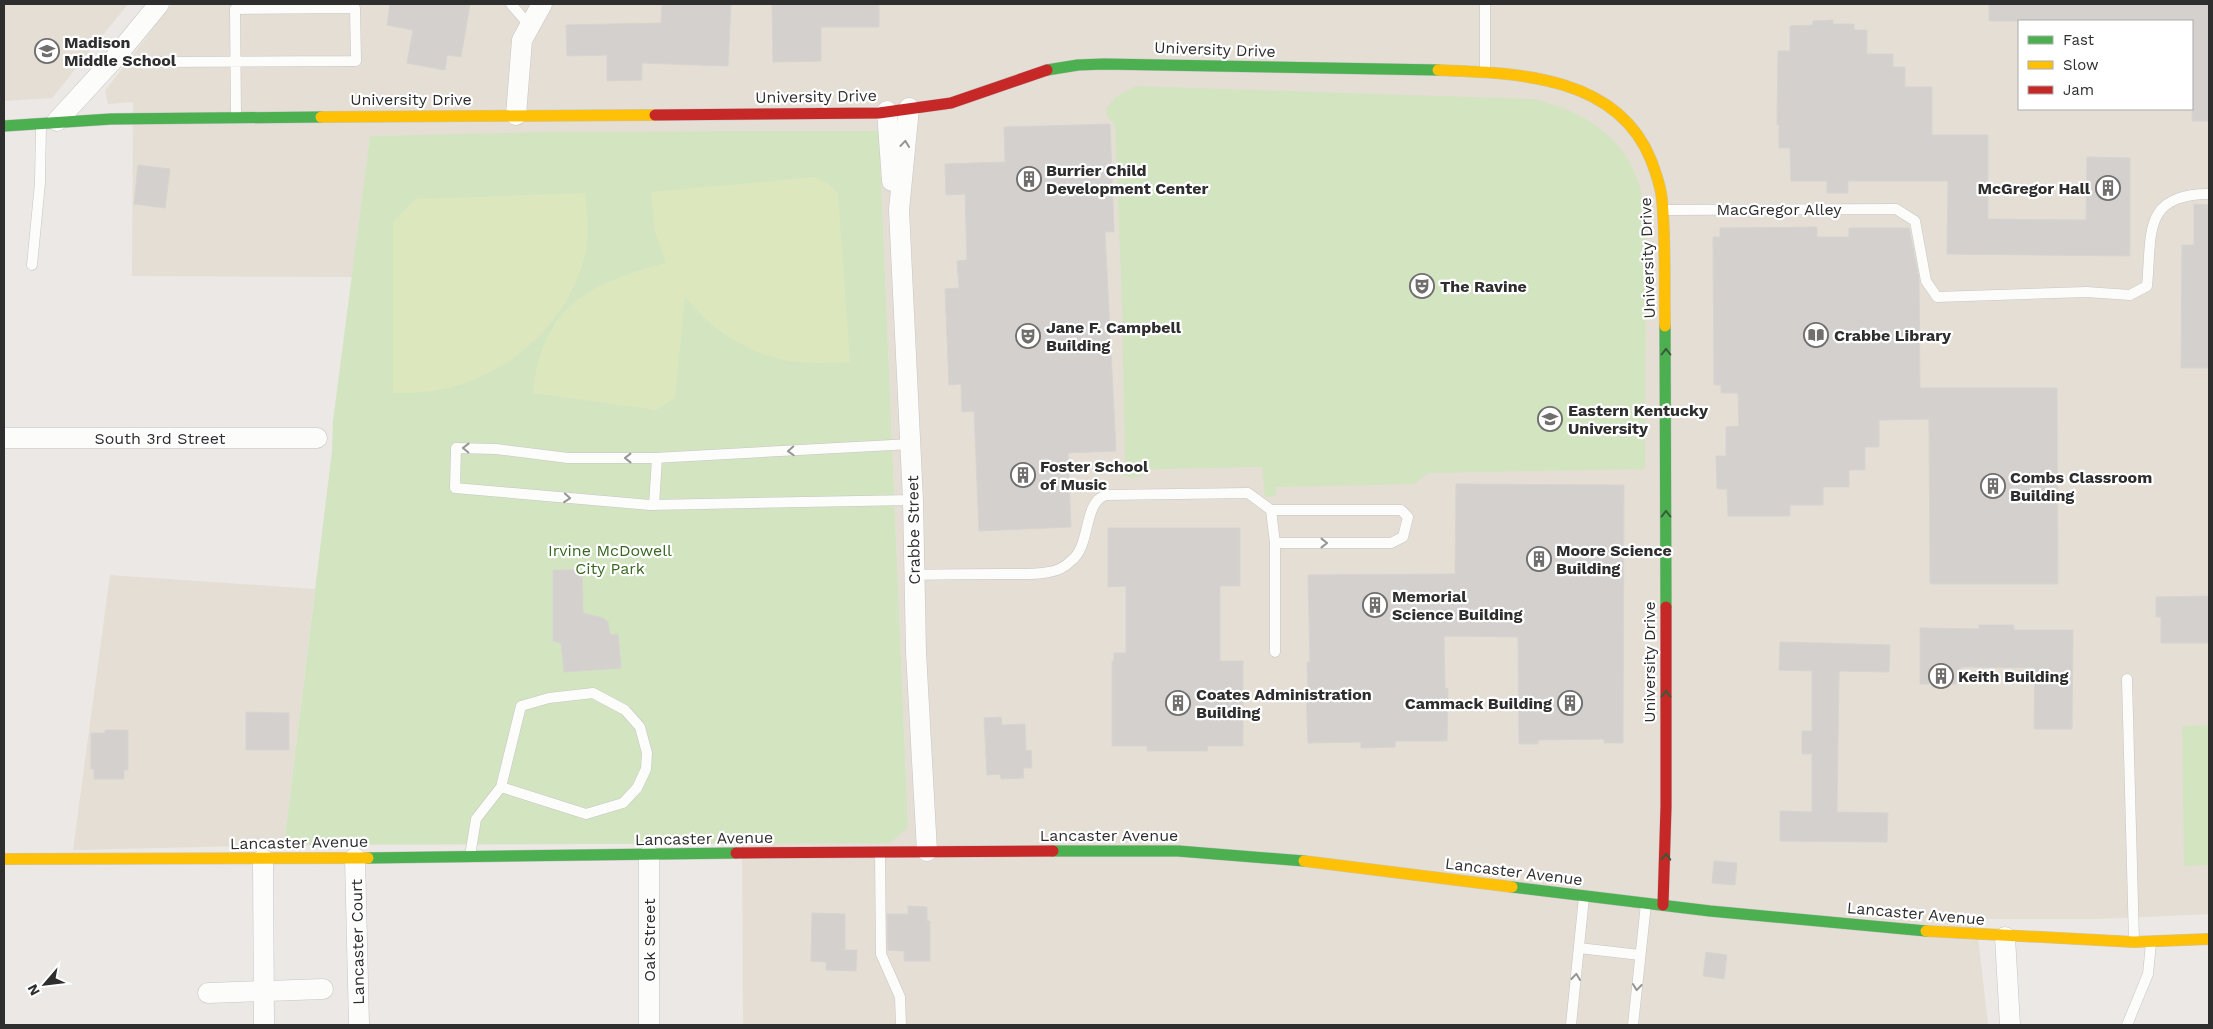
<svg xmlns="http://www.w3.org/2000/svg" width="2213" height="1029" viewBox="0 0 2213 1029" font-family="'Work Sans',sans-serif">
	<rect width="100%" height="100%" fill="#ebe8e5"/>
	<g fill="#e5ded4" fill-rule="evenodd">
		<path d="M 4,4 L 128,4 L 52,98 L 4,101 Z"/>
		<path d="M 172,4 L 2209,4 L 2209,914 L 2099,919 L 1976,919 L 1988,1025 L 743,1025 L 742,845 L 908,827 L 879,131 L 370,136 L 352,277 L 132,276 L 133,102 L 108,104 L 105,91 ZM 2019,21 L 2192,21 L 2192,109 L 2019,109 Z"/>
		<path d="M 110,575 L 315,589 L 284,845 L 73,850 Z"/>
	</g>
	<g fill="#d3e4c1">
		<path d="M 1136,86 L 1533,99 C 1584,111 1627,137 1641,191 C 1644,202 1644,214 1646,225 L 1645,469 L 1429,473 L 1414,484 L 1276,487 L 1276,496 L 1265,497 L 1262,467 L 1153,469 C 1142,476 1135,481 1123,475 L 1122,467 L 1125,462 L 1122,304 L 1115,125 L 1107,116 L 1106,108 L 1117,96 Z"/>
		<path d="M 879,131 L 908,827 L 890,843 L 284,845 L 332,451 L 333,421 L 370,136 L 546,132 Z"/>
		<path d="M 2209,725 L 2209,865 L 2184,866 L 2182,726 Z"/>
	</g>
	<g fill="#dde7be">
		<path d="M 816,177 L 828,184 L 838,193 L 850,362 C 795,366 761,361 715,327 C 704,319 695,307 685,297 L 675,398 L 656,410 L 533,393 C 542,307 588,283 666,263 L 655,232 L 651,192 Z"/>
		<path d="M 585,193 C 587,212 589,231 586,250 C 570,327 500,384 424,392 C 414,393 403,393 393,393 L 393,222 L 415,199 Z"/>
	</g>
	<g fill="#d3d0ce" stroke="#d6d4d1">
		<path d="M 390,4 L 470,4 L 461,57 L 447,55 L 445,70 L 407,63 L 413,30 L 387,25 Z"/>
		<path d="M 662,4 L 731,4 L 728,66 L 642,63 L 642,80 L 607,81 L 607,55 L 567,56 L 566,25 L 661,23 Z"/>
		<path d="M 772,4 L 879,4 L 879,27 L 821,27 L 821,61 L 773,62 Z"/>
		<path d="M 1989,4 L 2209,4 L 2209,121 L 2192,121 L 2192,21 L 1989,21 Z"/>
		<path d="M 1833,20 L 1833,24 L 1854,24 L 1854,30 L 1867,30 L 1867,54 L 1893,54 L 1893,67 L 1905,67 L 1905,87 L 1932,87 L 1932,135 L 1988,135 L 1988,219 L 2086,220 L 2087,157 L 2130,158 L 2130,256 L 1947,254 L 1948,181 L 1848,181 L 1848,193 L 1827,193 L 1827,181 L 1791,181 L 1790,148 L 1779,148 L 1779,125 L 1777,125 L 1778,51 L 1790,51 L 1790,26 L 1813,25 L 1813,21 Z"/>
		<path d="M 1110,124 L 1114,232 L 1105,232 L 1116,451 L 1068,453 L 1071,527 L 979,531 L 974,411 L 962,412 L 961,384 L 949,385 L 945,289 L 959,288 L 957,261 L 967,260 L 965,194 L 946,195 L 945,164 L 1005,162 L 1004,127 Z"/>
		<path d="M 138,165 L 170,169 L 165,208 L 134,204 Z"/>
		<path d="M 2194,204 L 2209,205 L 2209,368 L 2181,368 L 2182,245 L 2194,245 Z"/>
		<path d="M 1817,227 L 1817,237 L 1849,237 L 1849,228 L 1909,228 L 1919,279 L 1920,388 L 2057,388 L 2058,584 L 1930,584 L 1929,419 L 1879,420 L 1879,447 L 1865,447 L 1865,470 L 1849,470 L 1849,487 L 1823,487 L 1823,505 L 1790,505 L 1790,516 L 1728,516 L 1727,489 L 1717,489 L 1716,456 L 1726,456 L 1726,427 L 1739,426 L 1738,393 L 1721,393 L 1721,385 L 1714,385 L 1713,237 L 1720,237 L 1720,228 Z"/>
		<path d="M 1456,484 L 1624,485 L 1623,743 L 1604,743 L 1604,739 L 1538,740 L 1538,744 L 1519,744 L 1518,637 L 1444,636 L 1445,688 L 1448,689 L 1447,741 L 1395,741 L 1395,747 L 1361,748 L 1361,742 L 1308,743 L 1306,689 L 1308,689 L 1307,662 L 1310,662 L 1308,575 L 1455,574 Z"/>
		<path d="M 1108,528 L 1240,528 L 1240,586 L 1220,586 L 1220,661 L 1243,661 L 1243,746 L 1207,746 L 1208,751 L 1147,751 L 1147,746 L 1112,746 L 1112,661 L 1114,661 L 1114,653 L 1126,653 L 1126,586 L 1108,587 Z"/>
		<path d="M 553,570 L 582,570 L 583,613 L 603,618 L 608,622 L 610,635 L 618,634 L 621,668 L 564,672 L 561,643 L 553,641 Z"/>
		<path d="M 2209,596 L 2209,643 L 2161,643 L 2161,617 L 2156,617 L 2156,597 Z"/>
		<path d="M 1979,625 L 2014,625 L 2014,630 L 2073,630 L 2072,729 L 2034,729 L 2035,668 L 1961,667 L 1961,684 L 1920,684 L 1920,628 L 1979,629 Z"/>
		<path d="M 1780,642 L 1890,645 L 1889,672 L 1839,671 L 1837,812 L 1888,813 L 1887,842 L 1780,841 L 1780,811 L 1812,812 L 1812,754 L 1802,754 L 1802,731 L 1812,731 L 1812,671 L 1779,670 Z"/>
		<path d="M 246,712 L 289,713 L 289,750 L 246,750 Z"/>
		<path d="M 1001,717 L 1002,725 L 1025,724 L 1026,751 L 1031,750 L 1032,768 L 1023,768 L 1024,778 L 1001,779 L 1000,774 L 987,775 L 984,718 Z"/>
		<path d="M 105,730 L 128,730 L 128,770 L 124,770 L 124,779 L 94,779 L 94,769 L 91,769 L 91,733 L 105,733 Z"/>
		<path d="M 1714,861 L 1737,863 L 1735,885 L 1712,883 Z"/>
		<path d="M 908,906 L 927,907 L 927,921 L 930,921 L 930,961 L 904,961 L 904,951 L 888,950 L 887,914 L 908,914 Z"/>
		<path d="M 812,913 L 845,914 L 845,950 L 857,950 L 856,971 L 826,970 L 826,962 L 811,961 Z"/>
		<path d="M 1706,952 L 1727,955 L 1724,979 L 1703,976 Z"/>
	</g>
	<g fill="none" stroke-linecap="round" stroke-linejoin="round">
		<defs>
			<g id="lane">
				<path d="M 511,4 L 530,26"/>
				<path d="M 1485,4 L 1485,71"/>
				<path d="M 161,62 L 356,61 L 355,8 L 235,9 L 236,118"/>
				<path d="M 1663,210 L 1896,209 L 1915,221 L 1926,281 L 1937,297 L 2086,292 L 2130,295 L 2147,286 C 2152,234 2142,194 2209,194"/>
				<path d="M 32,265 L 40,183 L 41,124"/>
				<path d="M 911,444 L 654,458 L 568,458 L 496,449 L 456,448 L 455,488 L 650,505 L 913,500"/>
				<path d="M 654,505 L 657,458"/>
				<path d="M 1271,510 L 1401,510 L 1408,517 L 1403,537 L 1391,543 L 1275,543"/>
				<path d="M 914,575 C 944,574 973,574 1003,574 C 1018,574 1034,575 1049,572 C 1057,571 1066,566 1072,560 C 1091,545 1083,502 1106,495 L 1248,493 L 1271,510 L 1275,543 L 1275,652"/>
				<path d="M 2127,679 L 2134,941"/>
				<path d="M 880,853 L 881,954 L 900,997 L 901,1025"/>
				<path d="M 470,856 L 476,819 L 501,787 L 521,706 L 549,698 L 593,693 L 625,710 L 640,727 L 647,753 L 646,769 L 637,788 L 623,803 L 586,814 L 501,787"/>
				<path d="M 1579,948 L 1640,955"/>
				<path d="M 1571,1025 L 1584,897"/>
				<path d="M 1633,1025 L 1646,904"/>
				<path d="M 2127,1025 L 2148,974 L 2151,943"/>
			</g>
			<g id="street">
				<path d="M 909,108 L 899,210 L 913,500 L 916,652 L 927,851"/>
				<path d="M 887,111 L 892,181"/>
				<path d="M 516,115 L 522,40 L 542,4"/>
				<path d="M 57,121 L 113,60 L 159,4"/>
				<path d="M 4,438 L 317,438"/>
				<path d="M 649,855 L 649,1025"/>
				<path d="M 355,858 L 359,1025"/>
				<path d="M 263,859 L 264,1025"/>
				<path d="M 2005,937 L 2010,1025"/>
				<path d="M 208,993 L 323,989"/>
			</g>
			<g id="fast">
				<path d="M 1047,70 L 1078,65 L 1104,64 L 1438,70"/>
				<path d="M 4,126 L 111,119 L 321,117"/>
				<path d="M 1665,326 L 1666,607"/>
				<path d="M 1053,851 L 1178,851 L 1304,861"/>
				<path d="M 368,858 L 736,853"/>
				<path d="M 1512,887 L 1710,911 L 1926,931"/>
			</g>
			<g id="slow">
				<path d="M 1438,70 C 1516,73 1617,75 1651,160 C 1656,173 1661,187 1662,200 C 1666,242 1664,284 1665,326"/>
				<path d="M 321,117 L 655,115"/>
				<path d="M 4,859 L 368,858"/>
				<path d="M 1304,861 L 1512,887"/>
				<path d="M 1926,931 L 2134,942 L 2209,939"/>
			</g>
			<g id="jam">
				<path d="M 655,115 L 879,113 L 951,103 L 1047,70"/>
				<path d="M 736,853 L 1053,851"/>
				<path d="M 1663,905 L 1666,807 L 1666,607"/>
			</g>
		</defs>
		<use href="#lane" stroke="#c6c5c5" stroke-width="11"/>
		<use href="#street" stroke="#c6c5c5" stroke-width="21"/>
		<use href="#fast" stroke="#c6c5c5" stroke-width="12"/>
		<use href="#slow" stroke="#c6c5c5" stroke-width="12"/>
		<use href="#jam" stroke="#c6c5c5" stroke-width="12"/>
		<use href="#lane" stroke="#fcfcfb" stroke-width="10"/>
		<use href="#street" stroke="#fcfcfb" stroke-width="20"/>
		<use href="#fast" stroke="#4caf50" stroke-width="11"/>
		<use href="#slow" stroke="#ffc107" stroke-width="11"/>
		<use href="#jam" stroke="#c62828" stroke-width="11"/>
	</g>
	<defs><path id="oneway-chevron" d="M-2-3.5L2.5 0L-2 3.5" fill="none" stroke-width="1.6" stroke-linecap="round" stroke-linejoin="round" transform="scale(1.25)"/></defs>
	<g stroke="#959594">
		<use href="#oneway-chevron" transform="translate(905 144) rotate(-84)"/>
		<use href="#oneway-chevron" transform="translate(466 448) rotate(-179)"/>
		<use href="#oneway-chevron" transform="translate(791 451) rotate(177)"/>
		<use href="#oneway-chevron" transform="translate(628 458) rotate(-180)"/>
		<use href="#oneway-chevron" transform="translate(567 498) rotate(5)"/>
		<use href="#oneway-chevron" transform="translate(1324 543)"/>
		<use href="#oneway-chevron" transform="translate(1576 977) rotate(-84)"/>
		<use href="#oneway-chevron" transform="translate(1637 987) rotate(96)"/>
	</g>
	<g stroke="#385b3a">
		<use href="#oneway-chevron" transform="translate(1666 352) rotate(-90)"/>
		<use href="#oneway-chevron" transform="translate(1666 514) rotate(-90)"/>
		<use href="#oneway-chevron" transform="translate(1666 694) rotate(-90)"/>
		<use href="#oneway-chevron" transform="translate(1666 857) rotate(-88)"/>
	</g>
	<defs>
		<symbol id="school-ring" viewBox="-11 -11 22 22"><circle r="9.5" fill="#fff" stroke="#706f6e" stroke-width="1.5"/><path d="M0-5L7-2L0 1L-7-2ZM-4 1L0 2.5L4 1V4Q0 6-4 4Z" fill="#706f6e"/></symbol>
		<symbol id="building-ring" viewBox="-11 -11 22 22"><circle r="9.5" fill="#fff" stroke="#706f6e" stroke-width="1.5"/><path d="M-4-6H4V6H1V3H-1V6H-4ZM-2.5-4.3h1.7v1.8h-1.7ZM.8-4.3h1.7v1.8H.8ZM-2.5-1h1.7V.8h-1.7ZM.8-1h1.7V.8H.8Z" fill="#706f6e"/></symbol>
		<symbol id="theatre-ring" viewBox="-11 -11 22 22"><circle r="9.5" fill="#fff" stroke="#706f6e" stroke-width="1.5"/><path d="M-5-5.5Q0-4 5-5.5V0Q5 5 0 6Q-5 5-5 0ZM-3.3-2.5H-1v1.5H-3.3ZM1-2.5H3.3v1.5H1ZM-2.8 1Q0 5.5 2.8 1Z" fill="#706f6e"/></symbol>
		<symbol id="library-ring" viewBox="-11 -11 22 22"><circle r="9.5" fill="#fff" stroke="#706f6e" stroke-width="1.5"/><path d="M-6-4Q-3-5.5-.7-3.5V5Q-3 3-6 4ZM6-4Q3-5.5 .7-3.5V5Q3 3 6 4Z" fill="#706f6e"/></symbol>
		<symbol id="university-ring" viewBox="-11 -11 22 22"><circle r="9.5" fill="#fff" stroke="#706f6e" stroke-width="1.5"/><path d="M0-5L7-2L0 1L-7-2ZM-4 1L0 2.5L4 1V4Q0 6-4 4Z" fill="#706f6e"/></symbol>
	</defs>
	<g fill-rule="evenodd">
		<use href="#school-ring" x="33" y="37" width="28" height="28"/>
		<use href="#building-ring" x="1015" y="165" width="28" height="28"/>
		<use href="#building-ring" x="2094" y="174" width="28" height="28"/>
		<use href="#theatre-ring" x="1408" y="272" width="28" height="28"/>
		<use href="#library-ring" x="1802" y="321" width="28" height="28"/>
		<use href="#theatre-ring" x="1014" y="322" width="28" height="28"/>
		<use href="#university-ring" x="1536" y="405" width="28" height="28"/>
		<use href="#building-ring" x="1009" y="461" width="28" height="28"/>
		<use href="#building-ring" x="1979" y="472" width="28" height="28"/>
		<use href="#building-ring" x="1525" y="545" width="28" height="28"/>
		<use href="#building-ring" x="1361" y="591" width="28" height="28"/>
		<use href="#building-ring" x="1927" y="662" width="28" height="28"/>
		<use href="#building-ring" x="1164" y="689" width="28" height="28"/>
		<use href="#building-ring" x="1556" y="689" width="28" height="28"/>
	</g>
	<g text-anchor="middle" stroke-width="4.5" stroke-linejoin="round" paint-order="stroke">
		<g font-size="16" font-weight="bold" fill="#2e2e2e" stroke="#fff" text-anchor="start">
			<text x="64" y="48">Madison<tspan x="64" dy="18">Middle School</tspan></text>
			<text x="1046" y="176">Burrier Child<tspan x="1046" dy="18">Development Center</tspan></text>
			<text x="2090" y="194" text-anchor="end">McGregor Hall</text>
			<text x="1440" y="292">The Ravine</text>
			<text x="1046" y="333">Jane F. Campbell<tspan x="1046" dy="18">Building</tspan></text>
			<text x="1834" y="341">Crabbe Library</text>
			<text x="1568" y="416">Eastern Kentucky<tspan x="1568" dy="18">University</tspan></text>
			<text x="1040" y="472">Foster School<tspan x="1040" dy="18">of Music</tspan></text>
			<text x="2010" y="483">Combs Classroom<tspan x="2010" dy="18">Building</tspan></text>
			<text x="1556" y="556">Moore Science<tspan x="1556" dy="18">Building</tspan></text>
			<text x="1392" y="602">Memorial<tspan x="1392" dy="18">Science Building</tspan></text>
			<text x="1958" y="682">Keith Building</text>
			<text x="1196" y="700">Coates Administration<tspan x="1196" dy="18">Building</tspan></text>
			<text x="1552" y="709" text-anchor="end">Cammack Building</text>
		</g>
		<g font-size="16" fill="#2e2e2e" stroke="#fff">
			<text transform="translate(1215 49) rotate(2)" y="6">University Drive</text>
			<text transform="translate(816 96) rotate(-1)" y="6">University Drive</text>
			<text x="411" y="105">University Drive</text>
			<text x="1779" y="215">MacGregor Alley</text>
			<text transform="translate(1647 258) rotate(-92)" y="6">University Drive</text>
			<text x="160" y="444">South 3rd Street</text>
			<text transform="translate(913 530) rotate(-91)" y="6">Crabbe Street</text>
			<text transform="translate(1649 662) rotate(-90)" y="6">University Drive</text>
			<text x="1109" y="841">Lancaster Avenue</text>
			<text transform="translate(704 838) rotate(-1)" y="6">Lancaster Avenue</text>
			<text transform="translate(299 842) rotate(-1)" y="6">Lancaster Avenue</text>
			<text transform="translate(1514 871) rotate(7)" y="6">Lancaster Avenue</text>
			<text transform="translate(1916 913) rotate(5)" y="6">Lancaster Avenue</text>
			<text transform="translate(649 940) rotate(-90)" y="6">Oak Street</text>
			<text transform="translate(357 942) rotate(-91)" y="6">Lancaster Court</text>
		</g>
		<g font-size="16" fill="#386821" stroke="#fff">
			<text x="610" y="556">Irvine McDowell<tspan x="610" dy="18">City Park</tspan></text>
		</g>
	</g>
	<rect width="2213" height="1029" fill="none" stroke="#2e2e2e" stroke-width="10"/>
	<rect x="2018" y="20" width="175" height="90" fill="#ffffff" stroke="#ababab"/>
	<rect x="2028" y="36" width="25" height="8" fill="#4caf50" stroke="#ababab"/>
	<text x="2063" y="45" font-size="15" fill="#2e2e2e">Fast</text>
	<rect x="2028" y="61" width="25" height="8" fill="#ffc107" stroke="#ababab"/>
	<text x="2063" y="70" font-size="15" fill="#2e2e2e">Slow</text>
	<rect x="2028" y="86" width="25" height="8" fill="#c62828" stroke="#ababab"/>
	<text x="2063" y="95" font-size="15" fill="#2e2e2e">Jam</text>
	<g transform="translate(45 984) rotate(242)" stroke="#ffffff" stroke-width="4" paint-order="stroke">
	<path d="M0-4L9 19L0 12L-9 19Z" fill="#2e2e2e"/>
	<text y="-8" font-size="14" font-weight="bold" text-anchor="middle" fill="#2e2e2e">N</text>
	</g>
</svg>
